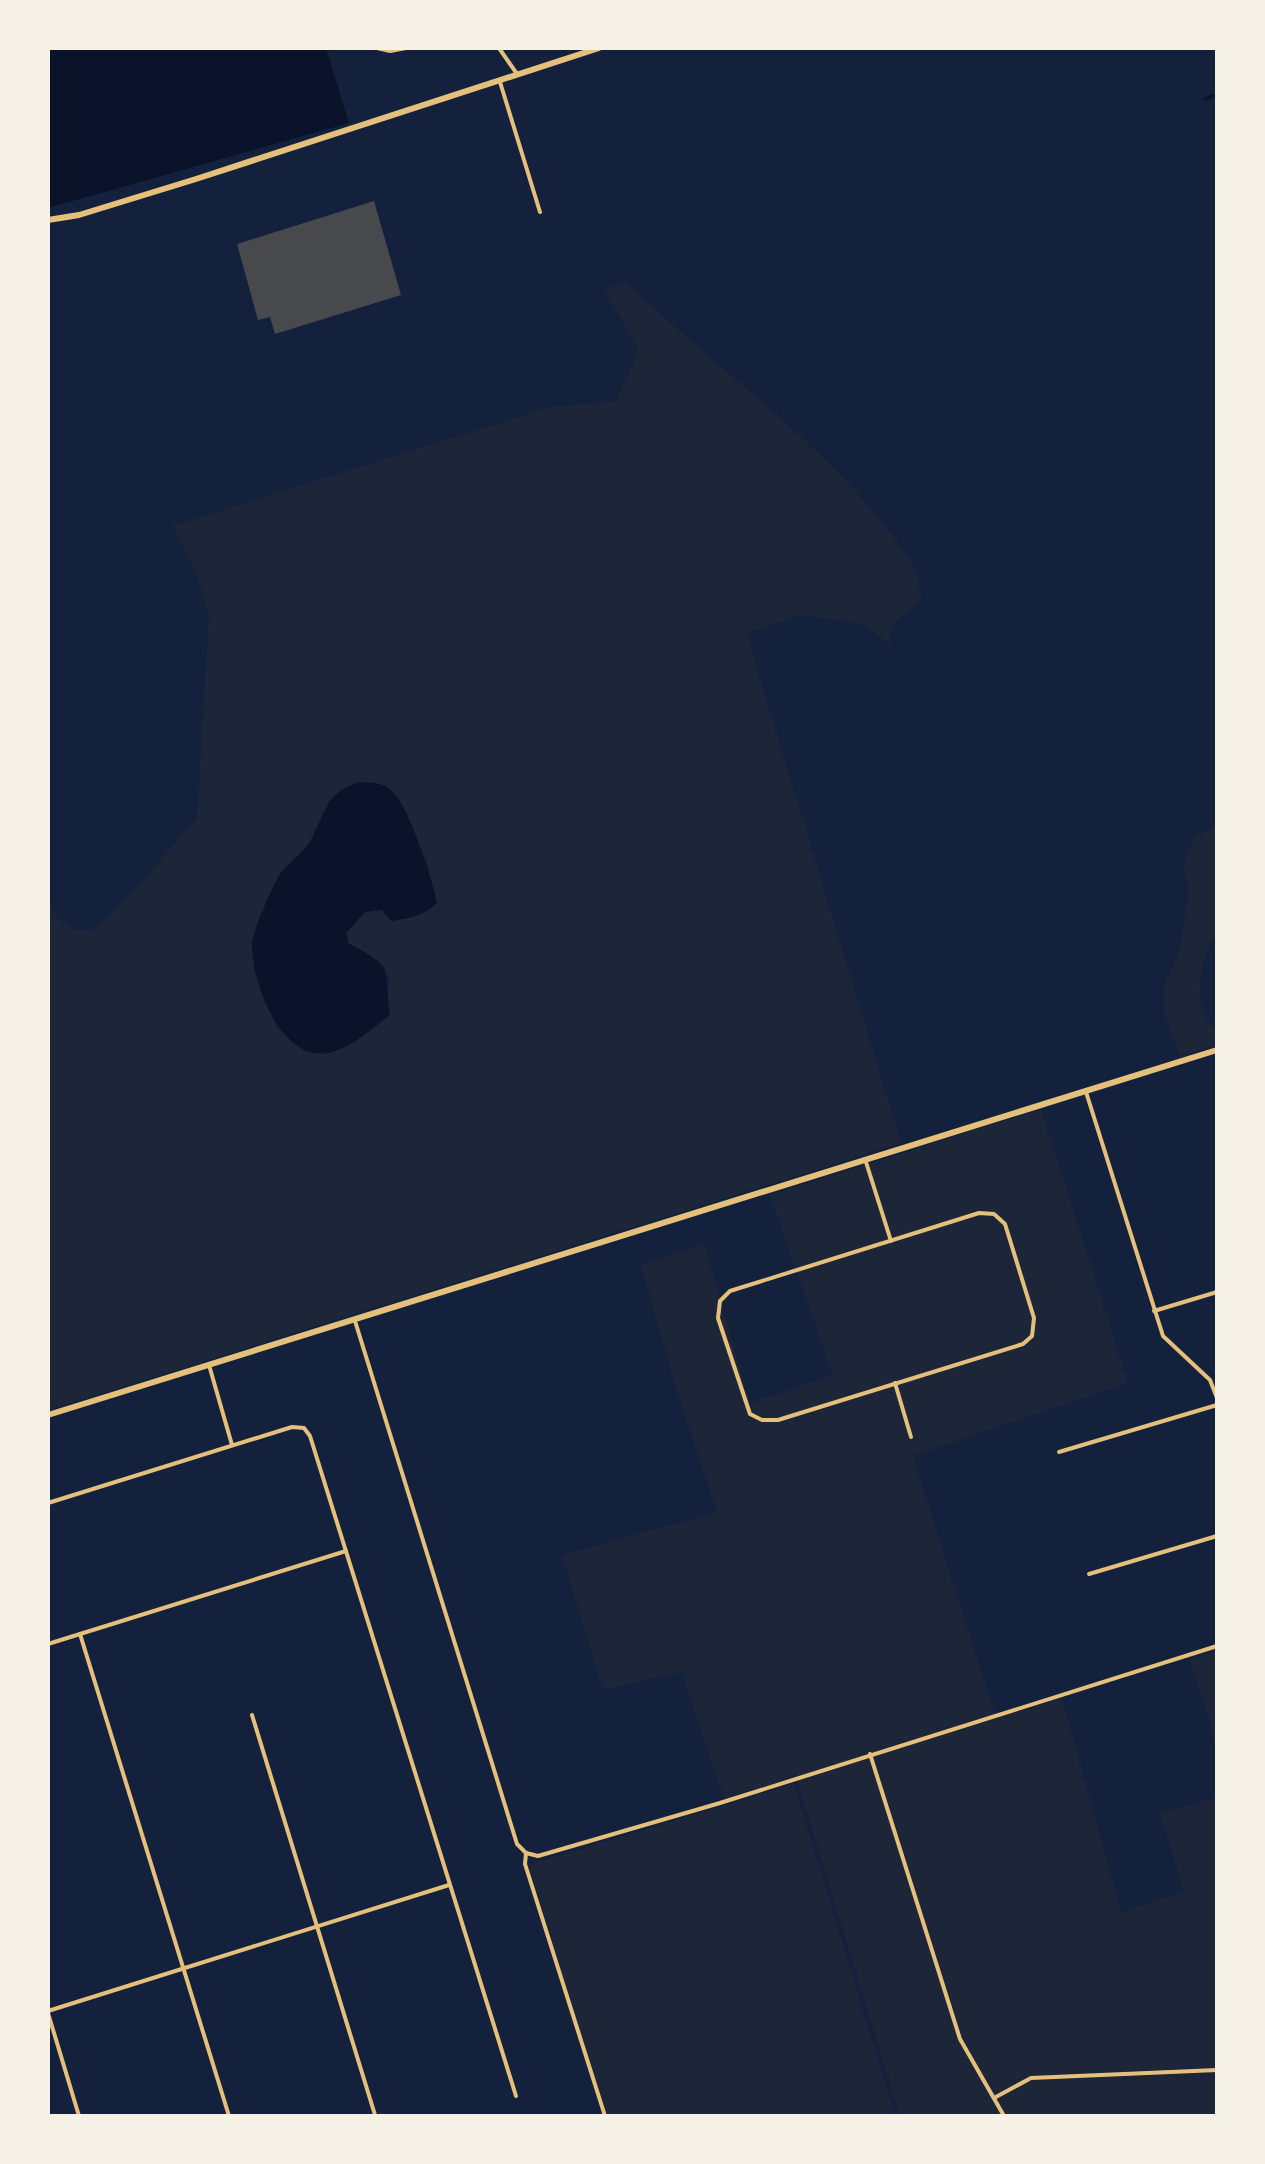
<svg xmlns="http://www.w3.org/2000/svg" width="1265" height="2164" viewBox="0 0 1265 2164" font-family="'Work Sans',sans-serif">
	<rect width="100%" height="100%" fill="#14213d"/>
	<g fill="#1d2539" fill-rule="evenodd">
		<path d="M 626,281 C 720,375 839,450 912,564 C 918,572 919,588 921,599 L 889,628 L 892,647 L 865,624 L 802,615 L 746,633 L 901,1143 L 48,1410 L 48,905 L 59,920 L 75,930 L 91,930 L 111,915 L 197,819 L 209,615 L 197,576 L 172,526 L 551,407 L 616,401 L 639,351 L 604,289 ZM 395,793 L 429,866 L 423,914 L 392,921 L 382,910 L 364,912 L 346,933 L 348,943 L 361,951 L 391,979 L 387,993 L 293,1041 L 277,1028 L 264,1001 L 252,943 L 279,874 L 308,845 L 330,799 Z"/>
		<path d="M 1217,824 C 1217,846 1222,918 1217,935 C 1216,937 1211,943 1210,945 C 1198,967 1192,1015 1217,1030 L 1217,1045 L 1179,1056 L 1164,1011 L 1164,985 L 1179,954 L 1189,889 L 1183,868 L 1193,840 Z"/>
		<path d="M 1041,1109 L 1128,1383 L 913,1456 L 996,1718 L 1062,1698 L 1121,1912 L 1184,1891 L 1160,1814 L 1217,1797 L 1217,2116 L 900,2116 L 798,1783 L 795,1780 L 725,1801 L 682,1672 L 603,1690 L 562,1555 L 717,1512 L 677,1391 L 641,1265 L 704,1244 L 750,1403 L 833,1375 L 770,1195 Z"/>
		<path d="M 1217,1651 L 1217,1747 L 1190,1659 Z"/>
		<path d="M 794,1784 L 895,2116 L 606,2116 L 529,1865 Z"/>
	</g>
	<g fill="#0b132b">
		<path d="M 48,48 L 326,48 L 349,123 L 48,208 Z"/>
		<path d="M 360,782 C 373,783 385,782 394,793 C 409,808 433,880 437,903 C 422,916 411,918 391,921 L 382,910 L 365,912 L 347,932 L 348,943 C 398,970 383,964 390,1015 C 371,1029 352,1048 328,1053 C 281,1062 251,981 252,944 C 253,931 271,889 279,876 C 286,864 300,856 308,845 C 327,816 321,794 360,782 Z"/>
	</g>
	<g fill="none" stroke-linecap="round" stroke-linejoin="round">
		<path stroke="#0b132b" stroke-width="3" d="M 1205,99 L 1217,94"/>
	</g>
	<path fill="#48494c" d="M 374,201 L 401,295 L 275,334 L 270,317 L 258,320 L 237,244 Z"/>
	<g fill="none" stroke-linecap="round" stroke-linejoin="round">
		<g stroke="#e5c07b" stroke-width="4">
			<path d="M 377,48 L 390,51 L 406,48"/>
			<path d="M 499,48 L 517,74"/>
			<path d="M 500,82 L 540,212"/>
			<path d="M 1086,1092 L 1163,1336 L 1210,1380 L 1217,1398"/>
			<path d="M 1217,1145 L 1217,1151"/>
			<path d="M 865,1159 L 891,1241"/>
			<path d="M 979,1213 L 994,1214 L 1005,1224 L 1034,1318 L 1032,1336 L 1023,1344 L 778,1420 L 762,1420 L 750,1414 L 718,1318 L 720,1301 L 730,1291 Z"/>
			<path d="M 1154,1311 L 1217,1292"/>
			<path d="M 355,1321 L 517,1844 L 526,1853"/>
			<path d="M 209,1365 L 232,1445"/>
			<path d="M 895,1383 L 911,1437"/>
			<path d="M 1059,1452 L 1217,1405"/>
			<path d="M 48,1503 L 292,1427 L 304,1428 L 310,1436 L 516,2096"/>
			<path d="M 1089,1574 L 1217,1536"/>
			<path d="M 80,1634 L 229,2116"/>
			<path d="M 48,1644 L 346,1551"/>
			<path d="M 252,1715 L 375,2115"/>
			<path d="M 870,1754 L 960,2039 L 1004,2116"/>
			<path d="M 526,1853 L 538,1856 L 720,1803 L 1217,1646"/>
			<path d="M 526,1853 L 525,1864 L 605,2116"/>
			<path d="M 48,2011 L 449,1885"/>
			<path d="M 48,2013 L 79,2116"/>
			<path d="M 994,2098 L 1031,2078 L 1217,2070"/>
		</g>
		<path stroke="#e5c07b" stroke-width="6" d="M 48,220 L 79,215 L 196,179 L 599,48"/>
		<path stroke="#e5c07b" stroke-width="6" d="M 48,1415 L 1217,1050"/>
	</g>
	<rect width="1265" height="2164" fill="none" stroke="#f6f1e7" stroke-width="100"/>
</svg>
